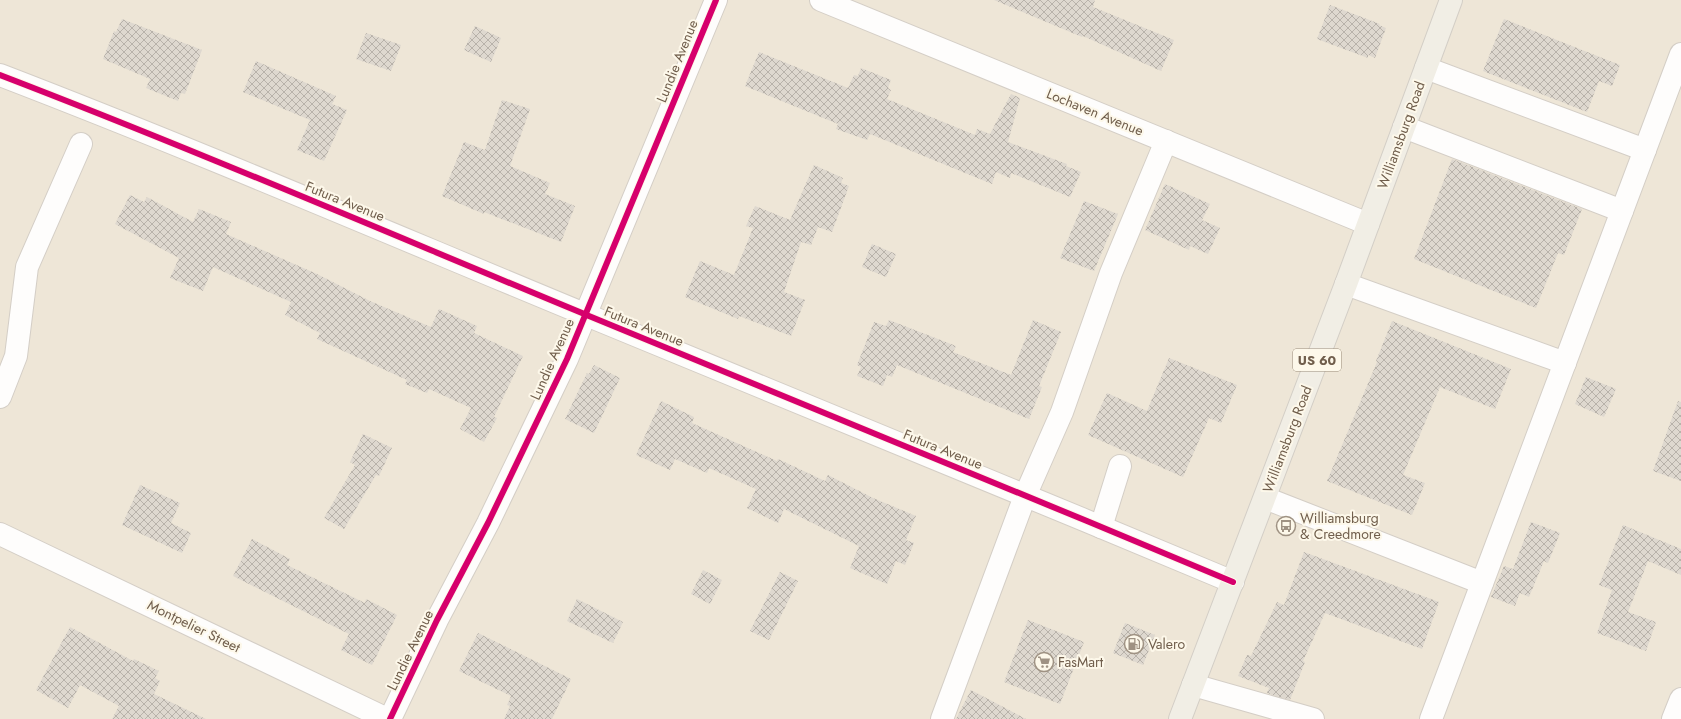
<svg xmlns="http://www.w3.org/2000/svg" width="1681" height="719" viewBox="0 0 1681 719" font-family="Jost,sans-serif">
	<defs>
		<pattern id="building-cross-hatch" width="8" height="8" patternUnits="userSpaceOnUse"><rect width="8" height="8" fill="#ded8cf"/><path d="M0 0l8 8M0 8l8-8" fill="none" stroke="#b8b2aa"/></pattern>
	</defs>
	<rect width="100%" height="100%" fill="#f5f2e9"/>
	<rect fill="#eee6d7" x="0" y="0" width="1681" height="719"/>
	<g fill="url(#building-cross-hatch)">
		<path d="M 994,0 L 1095,0 L 1093,7 L 1174,40 L 1161,71 L 1083,36 L 1082,37 Z"/>
		<path d="M 1330,5 L 1380,24 L 1379,25 L 1386,28 L 1375,58 L 1368,55 L 1368,58 L 1317,39 Z"/>
		<path d="M 122,19 L 202,50 L 185,94 L 181,93 L 178,101 L 146,88 L 150,79 L 103,59 L 114,31 L 116,32 Z"/>
		<path d="M 1504,19 L 1620,65 L 1612,86 L 1599,81 L 1587,112 L 1483,71 Z"/>
		<path d="M 475,26 L 501,38 L 491,62 L 464,50 Z"/>
		<path d="M 366,33 L 401,45 L 391,71 L 356,59 Z"/>
		<path d="M 759,52 L 848,88 L 854,75 L 858,76 L 861,68 L 891,80 L 888,88 L 891,90 L 887,99 L 975,135 L 977,129 L 990,134 L 1011,94 L 1020,98 L 1008,142 L 1067,164 L 1066,166 L 1081,172 L 1070,197 L 1011,173 L 1010,178 L 996,172 L 992,184 L 870,134 L 867,140 L 836,129 L 838,124 L 745,86 Z"/>
		<path d="M 256,61 L 336,96 L 332,104 L 347,110 L 324,161 L 297,150 L 310,120 L 243,92 Z"/>
		<path d="M 502,100 L 530,109 L 510,166 L 550,183 L 545,194 L 575,206 L 561,242 L 484,212 L 484,214 L 442,196 L 464,142 L 485,150 Z"/>
		<path d="M 1452,159 L 1582,209 L 1564,255 L 1558,253 L 1536,308 L 1414,259 Z"/>
		<path d="M 814,165 L 843,178 L 841,183 L 849,186 L 832,232 L 818,227 L 811,245 L 801,242 L 784,292 L 805,300 L 791,336 L 739,316 L 738,319 L 685,297 L 700,261 L 734,275 L 753,228 L 746,226 L 755,206 L 790,220 Z"/>
		<path d="M 1165,184 L 1210,204 L 1202,220 L 1220,228 L 1208,254 L 1190,246 L 1189,250 L 1145,230 Z"/>
		<path d="M 130,195 L 144,202 L 147,197 L 193,222 L 199,209 L 231,222 L 226,234 L 317,274 L 370,301 L 431,327 L 439,309 L 477,326 L 474,333 L 523,356 L 494,417 L 497,418 L 484,442 L 460,429 L 471,408 L 429,389 L 427,393 L 405,384 L 407,380 L 317,339 L 320,333 L 285,315 L 291,302 L 213,267 L 203,291 L 170,278 L 179,258 L 115,224 Z"/>
		<path d="M 1084,201 L 1118,214 L 1094,271 L 1060,258 Z"/>
		<path d="M 872,244 L 896,254 L 886,277 L 862,267 Z"/>
		<path d="M 889,320 L 956,346 L 953,352 L 1011,375 L 1033,320 L 1061,332 L 1039,386 L 1042,387 L 1029,419 L 897,365 L 892,377 L 887,375 L 883,386 L 857,376 L 861,367 L 857,365 L 874,322 L 886,326 Z"/>
		<path d="M 1392,321 L 1511,369 L 1495,409 L 1440,387 L 1403,475 L 1425,483 L 1412,515 L 1327,481 L 1377,362 L 1376,361 Z"/>
		<path d="M 1169,358 L 1237,385 L 1221,423 L 1209,418 L 1183,477 L 1088,435 L 1107,393 L 1147,411 Z"/>
		<path d="M 594,365 L 620,378 L 594,433 L 565,419 L 587,373 L 589,374 Z"/>
		<path d="M 1586,377 L 1616,389 L 1604,417 L 1575,404 Z"/>
		<path d="M 661,401 L 694,417 L 692,423 L 777,461 L 778,459 L 825,481 L 828,475 L 873,498 L 916,516 L 906,540 L 914,543 L 905,565 L 896,561 L 887,584 L 850,568 L 859,546 L 784,509 L 778,523 L 747,508 L 756,489 L 709,468 L 707,473 L 675,459 L 670,470 L 636,455 Z"/>
		<path d="M 1678,401 L 1681,402 L 1681,481 L 1653,471 Z"/>
		<path d="M 363,434 L 392,448 L 379,476 L 376,475 L 344,529 L 324,518 L 355,465 L 350,462 Z"/>
		<path d="M 140,485 L 180,503 L 171,523 L 191,533 L 182,553 L 122,525 Z"/>
		<path d="M 1531,522 L 1560,533 L 1548,563 L 1544,561 L 1529,597 L 1520,593 L 1515,606 L 1491,597 L 1504,566 L 1513,569 Z"/>
		<path d="M 1623,525 L 1681,549 L 1681,575 L 1648,561 L 1628,612 L 1656,622 L 1646,651 L 1597,633 L 1612,590 L 1599,585 Z"/>
		<path d="M 252,539 L 290,559 L 287,565 L 365,603 L 366,599 L 397,615 L 372,665 L 341,650 L 349,634 L 233,576 Z"/>
		<path d="M 1304,552 L 1439,602 L 1422,649 L 1325,613 L 1303,661 L 1305,662 L 1290,700 L 1267,693 L 1269,688 L 1238,676 L 1247,655 L 1251,656 L 1277,602 L 1284,605 Z"/>
		<path d="M 703,570 L 722,580 L 710,604 L 691,594 Z"/>
		<path d="M 780,572 L 798,581 L 769,640 L 750,631 Z"/>
		<path d="M 577,599 L 623,622 L 613,643 L 567,621 Z"/>
		<path d="M 1028,620 L 1084,642 L 1060,704 L 1004,682 Z"/>
		<path d="M 1125,623 L 1155,635 L 1143,665 L 1113,653 Z"/>
		<path d="M 70,627 L 133,661 L 134,659 L 159,671 L 155,678 L 160,681 L 154,694 L 206,719 L 112,719 L 119,706 L 80,685 L 68,708 L 36,690 Z"/>
		<path d="M 478,633 L 571,679 L 552,719 L 504,719 L 510,706 L 507,705 L 511,696 L 459,671 Z"/>
		<path d="M 971,690 L 1026,719 L 956,719 Z"/>
	</g>
	<g fill="none" stroke-linecap="round" stroke-linejoin="round">
		<defs>
			<g id="minor">
				<path d="M 821,0 L 1368,224"/>
				<path d="M 1426,68 L 1645,150"/>
				<path d="M 0,75 C 198,151 393,235 589,316 C 804,405 1019,492 1233,582"/>
				<path d="M 1404,127 L 1622,211"/>
				<path d="M 1346,284 L 1565,363"/>
				<path d="M 0,397 L 16,356 L 27,267 L 81,144"/>
				<path d="M 1265,498 L 1482,583"/>
				<path d="M 1101,527 L 1120,466"/>
				<path d="M 0,534 L 387,719"/>
				<path d="M 1193,685 L 1313,719"/>
				<path d="M 390,719 L 437,620 L 488,523 L 567,359 L 716,0"/>
				<path d="M 942,719 L 1025,496 L 1062,412 L 1111,273 L 1166,141"/>
				<path d="M 1431,719 L 1681,54"/>
				<path d="M 1673,719 L 1681,699"/>
			</g>
			<path id="major" d="M 1180,719 L 1346,284 L 1451,0"/>
		</defs>
		<use href="#minor" stroke="#d4cec6" stroke-width="24"/>
		<use href="#major" stroke="#d3cec6" stroke-width="24"/>
		<use href="#minor" stroke="#fefdfc" stroke-width="22"/>
		<use href="#major" stroke="#f1eee5" stroke-width="22"/>
		<defs>
			<g id="cycleway">
				<path d="M 0,75 C 198,151 393,235 589,316 C 804,405 1019,492 1233,582"/>
				<path d="M 390,719 L 437,620 L 488,523 L 567,359 L 716,0"/>
			</g>
		</defs>
		<use href="#cycleway" stroke="#fdf8ea" stroke-width="8"/>
		<use href="#cycleway" stroke="#d6006c" stroke-width="6"/>
	</g>
	<defs>
		<symbol id="bus-ring" viewBox="-11 -11 22 22"><circle r="9.5" fill="#fdf8ea" stroke="#9f9283" stroke-width="1.5"/><path d="M-5-6H5V4H4V6H2V4H-2V6H-4V4H-5ZM-3.5-4V0h7V-4ZM-3.5 1.2v1.5H-2V1.2ZM2 1.2v1.5H3.5V1.2Z" fill="#9f9283"/></symbol>
		<symbol id="fuel-ring" viewBox="-11 -11 22 22"><circle r="9.5" fill="#fdf8ea" stroke="#9f9283" stroke-width="1.5"/><path d="M-5.5-6h7V0h2V4h1.3V-2.5L3-4.5l.8-.8L6-3V5H2.5V1h-1V6h-7ZM-4.2-4.7v3.2H.2V-4.7Z" fill="#9f9283"/></symbol>
		<symbol id="supermarket-ring" viewBox="-11 -11 22 22"><circle r="9.5" fill="#fdf8ea" stroke="#9f9283" stroke-width="1.5"/><path d="M-6-5.5h2.5l.6 2H6L4.5 2H-2.5L-4.4-4H-6ZM-1.5 3.2a1.3 1.3 0 1 0 .1 0ZM3 3.2a1.3 1.3 0 1 0 .1 0Z" fill="#9f9283"/></symbol>
	</defs>
	<g fill-rule="evenodd">
		<use href="#bus-ring" x="1275" y="515" width="22" height="22"/>
		<use href="#fuel-ring" x="1123" y="633" width="22" height="22"/>
		<use href="#supermarket-ring" x="1033" y="651" width="22" height="22"/>
	</g>
	<g text-anchor="middle" stroke-width="4" stroke-linejoin="round" paint-order="stroke">
		<rect fill="#fdf8ea" stroke="#9a8c7b" stroke-width="1" x="1293" y="349" width="48" height="22" rx="3"/>
		<g font-size="13" font-weight="bold" fill="#705e4c">
			<text x="1317" y="365">US 60</text>
		</g>
		<g font-size="14" fill="#705e4c" stroke="#fdf8ea">
			<text transform="translate(677 61) rotate(-68)" y="5">Lundie Avenue</text>
			<text transform="translate(1095 112) rotate(22)" y="5">Lochaven Avenue</text>
			<text transform="translate(1401 135) rotate(-70)" y="5">Williamsburg Road</text>
			<text transform="translate(345 201) rotate(22)" y="5">Futura Avenue</text>
			<text transform="translate(644 326) rotate(22)" y="5">Futura Avenue</text>
			<text transform="translate(552 359) rotate(-66)" y="5">Lundie Avenue</text>
			<text transform="translate(1287 439) rotate(-69)" y="5">Williamsburg Road</text>
			<text transform="translate(943 449) rotate(22)" y="5">Futura Avenue</text>
			<text transform="translate(194 626) rotate(26)" y="5">Montpelier Street</text>
			<text transform="translate(410 650) rotate(-64)" y="5">Lundie Avenue</text>
		</g>
		<g font-size="14" fill="#705e4c" stroke="#fdf8ea" text-anchor="start">
			<text x="1300" y="523">Williamsburg<tspan x="1300" dy="16">&amp; Creedmore</tspan></text>
			<text x="1148" y="649">Valero</text>
			<text x="1058" y="667">FasMart</text>
		</g>
	</g>
</svg>
